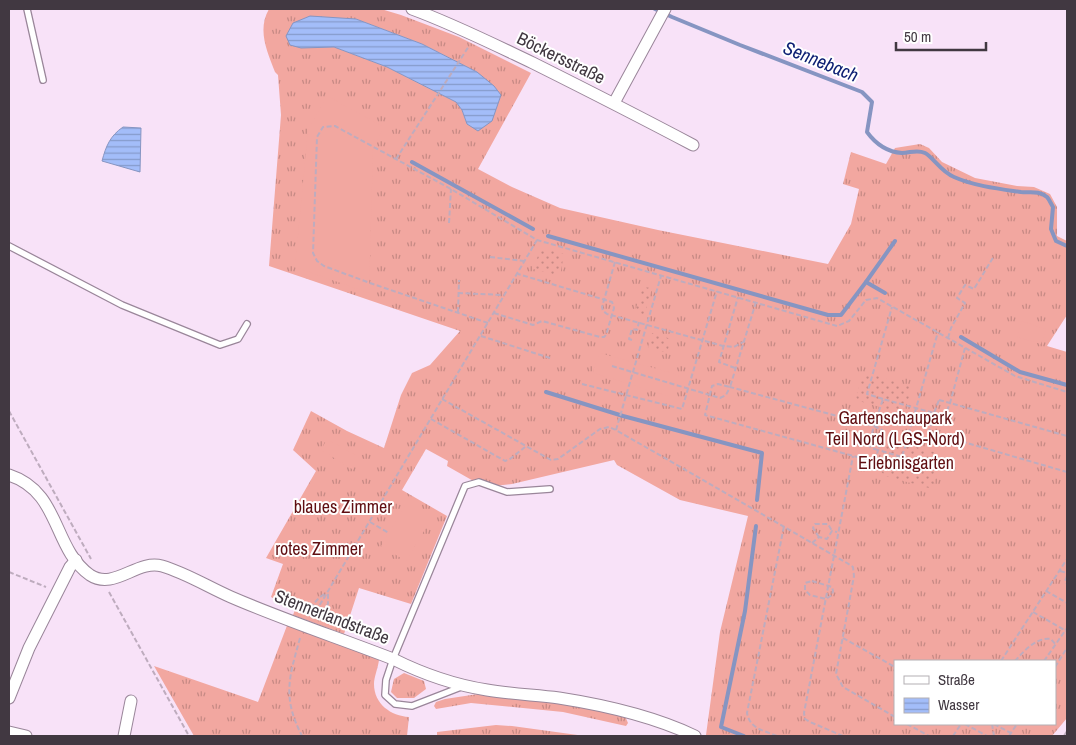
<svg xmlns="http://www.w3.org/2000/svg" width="1076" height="745" viewBox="0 0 1076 745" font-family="'Archivo Narrow',sans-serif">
	<defs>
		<pattern id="grass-tufts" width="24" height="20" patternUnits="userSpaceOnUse" patternTransform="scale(1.25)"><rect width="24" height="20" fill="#f2a7a0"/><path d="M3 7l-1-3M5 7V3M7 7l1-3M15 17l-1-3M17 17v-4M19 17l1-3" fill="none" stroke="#c68984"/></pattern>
		<pattern id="garden-dots" width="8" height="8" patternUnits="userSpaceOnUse" patternTransform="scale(1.25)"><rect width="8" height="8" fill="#f2a7a0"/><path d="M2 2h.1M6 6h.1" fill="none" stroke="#c68984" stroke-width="1.8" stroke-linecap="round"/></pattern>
		<pattern id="water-rules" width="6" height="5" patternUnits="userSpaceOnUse" patternTransform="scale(1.25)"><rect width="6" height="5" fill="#a3bdf9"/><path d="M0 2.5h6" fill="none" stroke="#869bcb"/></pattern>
	</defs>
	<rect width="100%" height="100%" fill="#f8e2f8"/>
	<g fill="url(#grass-tufts)" fill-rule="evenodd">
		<path d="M 269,9 L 381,9 L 401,15 L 459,37 L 531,73 L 478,169 L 512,187 L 560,208 L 658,230 L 828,264 L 851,224 L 859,189 L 843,184 L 851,152 L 886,164 L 895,148 L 920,144 L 929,148 L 942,162 L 975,178 L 1017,186 L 1034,187 L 1050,194 L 1057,207 L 1057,236 L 1067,241 L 1067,315 L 1047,346 L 1067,352 L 1067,718 L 1052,736 L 706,735 L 720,632 L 748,516 L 680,500 L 617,465 L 614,460 L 512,484 L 484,487 L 447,466 L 448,461 L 426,449 L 402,490 L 447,516 L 411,604 L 359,588 L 344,634 L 293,615 L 295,610 L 271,597 L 283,564 L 266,558 L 316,471 L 293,450 L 311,411 L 347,431 L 384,448 L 401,395 L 412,373 L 430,365 L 460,331 L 269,266 L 281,115 L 278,75 L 275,72 C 267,51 257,30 269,9 ZM 356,19 L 422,44 L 477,72 L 467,124 L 462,110 L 456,102 L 387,67 L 334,47 ZM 895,661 L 1055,661 L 1055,724 L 895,724 Z"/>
		<path d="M 288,623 L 379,660 C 378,668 374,677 374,684 C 374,704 391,716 409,717 L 407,736 L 194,736 L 154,666 L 258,702 Z"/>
		<path d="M 404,673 L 424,681 L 426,689 L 414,698 L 397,698 L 391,692 L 394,679 Z"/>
		<path d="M 478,694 L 567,704 L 625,716 L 628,723 L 626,726 L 563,712 L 471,703 L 436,709 L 434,706 L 436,702 L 445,699 Z"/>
		<path d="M 496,725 L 512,726 L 585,736 L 437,736 L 437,732 Z"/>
	</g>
	<g fill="url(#garden-dots)">
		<path d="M 541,248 L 564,254 L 560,276 L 533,269 Z"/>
		<path d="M 643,287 L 652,288 L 644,317 L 634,314 Z"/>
		<path d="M 652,333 L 671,339 L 667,353 L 648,347 Z"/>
		<path d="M 868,373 L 909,386 C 912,394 906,408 900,413 L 859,401 L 856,397 L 863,374 Z"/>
		<path d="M 891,440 L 941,454 L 943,459 L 933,485 L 929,488 L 885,476 L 878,468 L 887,442 Z"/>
	</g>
	<g fill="#f2a7a0">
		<path d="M 327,96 L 384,127 L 373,148 L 369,293 L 295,267 L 308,130 Z"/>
		<path d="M 1021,321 L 1046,329 L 1041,344 L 1017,337 Z"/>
		<path d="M 600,353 L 679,375 L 676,392 L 671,397 L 594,373 L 593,370 Z"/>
		<path d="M 327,439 L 359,457 L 352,469 L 321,450 Z"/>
		<path d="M 405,506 L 430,521 L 406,561 L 381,546 Z"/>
	</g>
	<g fill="url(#water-rules)" stroke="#8695c2">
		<path d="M 310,16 L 356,19 L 422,44 L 477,72 L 494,86 L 501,95 L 492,121 L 478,131 L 467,124 L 462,110 L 456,102 L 387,67 L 334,47 L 301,48 L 290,45 L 286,36 L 293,23 Z"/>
		<path d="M 123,127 L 141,128 L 140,172 L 102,161 C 106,146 110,136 123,127 Z"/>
	</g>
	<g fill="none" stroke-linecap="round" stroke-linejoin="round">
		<g stroke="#8695c2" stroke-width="4">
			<path d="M 655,9 L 672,17 L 740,45 L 862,92 L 872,102 L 867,132 C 875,143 887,152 902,153 C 910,153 917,149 925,153 C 933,157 941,172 954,177 C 974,186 1000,189 1021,192 C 1030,193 1039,190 1047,197 C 1049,199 1051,204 1053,207 L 1051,229 L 1056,241 L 1067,246"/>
			<path d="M 412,162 L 533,229"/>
			<path d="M 548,236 L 828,315 L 841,315 L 866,282 L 885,293"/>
			<path d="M 866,282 L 895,241"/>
			<path d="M 961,337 L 1020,372 L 1067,385"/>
			<path d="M 546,392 L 623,416 L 762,453 L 757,500"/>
			<path d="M 744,736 L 721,727 L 745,611 L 756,526"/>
		</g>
		<defs>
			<g id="service">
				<path d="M 27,9 L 43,80"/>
				<path d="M 9,246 L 122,305 L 220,345 L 238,339 L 247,324"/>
				<path d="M 461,687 L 412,706 L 395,704 L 385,695 L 386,680 L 393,659 L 465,486 L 479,482 L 507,492 L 550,489"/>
			</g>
			<g id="minor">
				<path d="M 412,9 C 453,24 493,44 533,63 C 587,90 640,117 693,145"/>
				<path d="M 614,103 L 665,9"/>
				<path d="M 9,475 C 61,492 52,548 90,575 C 114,591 137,559 162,566 C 186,573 208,587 231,597 C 284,620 339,638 393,659 C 423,674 455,685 487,690 C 511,694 535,695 559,698 C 604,705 655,717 695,736"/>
				<path d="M 9,698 L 29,648 L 70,567 L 76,560"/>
				<path d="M 9,732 L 26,736"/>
				<path d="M 124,736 L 131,701"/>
			</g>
		</defs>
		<use href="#service" stroke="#9a869a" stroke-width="8"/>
		<use href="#minor" stroke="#9a869a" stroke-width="13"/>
		<g stroke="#beacbe" stroke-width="2" stroke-dasharray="5 2.5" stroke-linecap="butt">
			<path d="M 396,159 L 469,46"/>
			<path d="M 449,223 L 451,189"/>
			<path d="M 490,257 L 524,261"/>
			<path d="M 615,262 L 602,307 L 603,311 L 607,314 L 723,346 L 734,347 L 743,342"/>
			<path d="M 458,293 L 503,295"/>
			<path d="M 756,302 L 730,387 L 718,384 L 712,386 L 705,415 L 875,462 L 878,450 L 902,457 L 938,332"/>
			<path d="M 458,312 L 459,280"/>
			<path d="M 494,313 L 533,325 L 542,321 L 600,337 L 604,337 L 606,335 L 614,308 L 612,302 L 518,274"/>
			<path d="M 488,323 L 370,283 L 324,266 L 317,261 L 313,253 L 317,137 L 323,127 L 335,126 L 451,189 L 537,240 L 837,326 L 849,321 L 866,300 L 877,298 L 1015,376 L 1067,392"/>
			<path d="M 481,336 L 550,358"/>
			<path d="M 948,338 L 951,328 L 965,303 L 957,298 L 965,285 L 974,289 L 994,256"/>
			<path d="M 632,340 L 629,339 L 632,329 L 637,330 L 639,322"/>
			<path d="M 965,348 L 950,403 L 1067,436"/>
			<path d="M 612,366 L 720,398 L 726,395 L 730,387 L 874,426 L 883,399 L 934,413 L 929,432 L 1067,472"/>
			<path d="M 735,368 L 719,362 L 738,297"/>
			<path d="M 582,384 L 682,409 L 717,291"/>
			<path d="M 442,399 L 551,460 L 558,459 L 600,429 L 609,427 L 616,430 L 847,563 L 853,567 L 854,576 L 836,674 L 843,687 L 895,717"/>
			<path d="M 883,399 L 867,394 L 892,307"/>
			<path d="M 939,400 L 950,403 L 945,416 L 934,413 Z"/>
			<path d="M 9,411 L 91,559"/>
			<path d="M 431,419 L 505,461 L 510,459 L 525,447"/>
			<path d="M 874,426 L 882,430 L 883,434 L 878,450 L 871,448 L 869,445 Z"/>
			<path d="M 616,430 L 661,276"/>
			<path d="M 370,522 L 389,533"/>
			<path d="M 819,537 L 813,528 L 815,524 L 828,524 L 832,531"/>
			<path d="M 812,543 L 819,537 L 827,539 L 832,531 L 837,532"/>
			<path d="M 1060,571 L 1067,573"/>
			<path d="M 9,572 L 46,587"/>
			<path d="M 1067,576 L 1065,581 L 1067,584"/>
			<path d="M 812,581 L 832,587 L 833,591 L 832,595 L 826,599 L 810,595 L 805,590 L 805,583 Z"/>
			<path d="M 1046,591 L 1067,603"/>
			<path d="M 109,592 L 189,736"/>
			<path d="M 1033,612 L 1066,631"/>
			<path d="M 309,616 C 312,605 316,599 326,593"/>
			<path d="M 312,618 L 537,240"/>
			<path d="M 318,618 L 328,604 L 328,593"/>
			<path d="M 300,638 C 289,678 282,697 302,736"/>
			<path d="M 843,638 L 895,667"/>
			<path d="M 1001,661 L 1067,559"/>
			<path d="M 1015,661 C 1024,651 1036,637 1051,639 L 1056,645"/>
			<path d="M 1044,661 L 1067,628"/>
			<path d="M 1055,667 L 1067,648"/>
			<path d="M 907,724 L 929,736"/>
			<path d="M 965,724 L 987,736"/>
			<path d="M 992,724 L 994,736"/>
			<path d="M 994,724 L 1011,733"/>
			<path d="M 777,736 C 763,730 750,729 747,713 L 784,526"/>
			<path d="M 843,736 L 810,722 L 805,719 L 804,713 L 853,456"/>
			<path d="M 953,736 L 961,724"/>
			<path d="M 1009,736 L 1017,724"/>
			<path d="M 1064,736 L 1067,731"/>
		</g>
		<use href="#service" stroke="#fff" stroke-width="5.5"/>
		<use href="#minor" stroke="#fff" stroke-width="11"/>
	</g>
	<g text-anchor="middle" stroke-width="4" stroke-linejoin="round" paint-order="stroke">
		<g font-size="18" fill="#413841" stroke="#fff">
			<text transform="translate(561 58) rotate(26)" y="6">Böckersstraße</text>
			<text transform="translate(332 617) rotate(21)" y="6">Stennerlandstraße</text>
		</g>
		<g font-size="18" fill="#600e11" stroke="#fff">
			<text x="895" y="424">Gartenschaupark<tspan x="895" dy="21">Teil Nord (LGS-Nord)</tspan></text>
			<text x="906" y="469">Erlebnisgarten</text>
			<text x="343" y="513">blaues Zimmer</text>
			<text x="319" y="555">rotes Zimmer</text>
		</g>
		<g font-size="19" font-style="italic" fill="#0e2174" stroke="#fff">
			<text transform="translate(821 61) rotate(22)" y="7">Sennebach</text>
		</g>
	</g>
	<rect width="1076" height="745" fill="none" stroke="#413841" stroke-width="20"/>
	<rect x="894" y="660" width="162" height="65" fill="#ffffff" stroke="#b3afb3"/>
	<rect x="904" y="676" width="25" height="8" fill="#ffffff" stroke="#b3afb3"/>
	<text x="938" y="685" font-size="15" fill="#413841">Straße</text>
	<rect x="904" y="698" width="25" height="15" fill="url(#water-rules)" stroke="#b3afb3"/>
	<text x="938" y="710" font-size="15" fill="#413841">Wasser</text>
	<path d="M896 42v8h90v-8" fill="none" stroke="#413841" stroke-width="2.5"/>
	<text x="904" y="42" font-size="15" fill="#413841" stroke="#ffffff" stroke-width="4" paint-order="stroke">50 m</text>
</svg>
